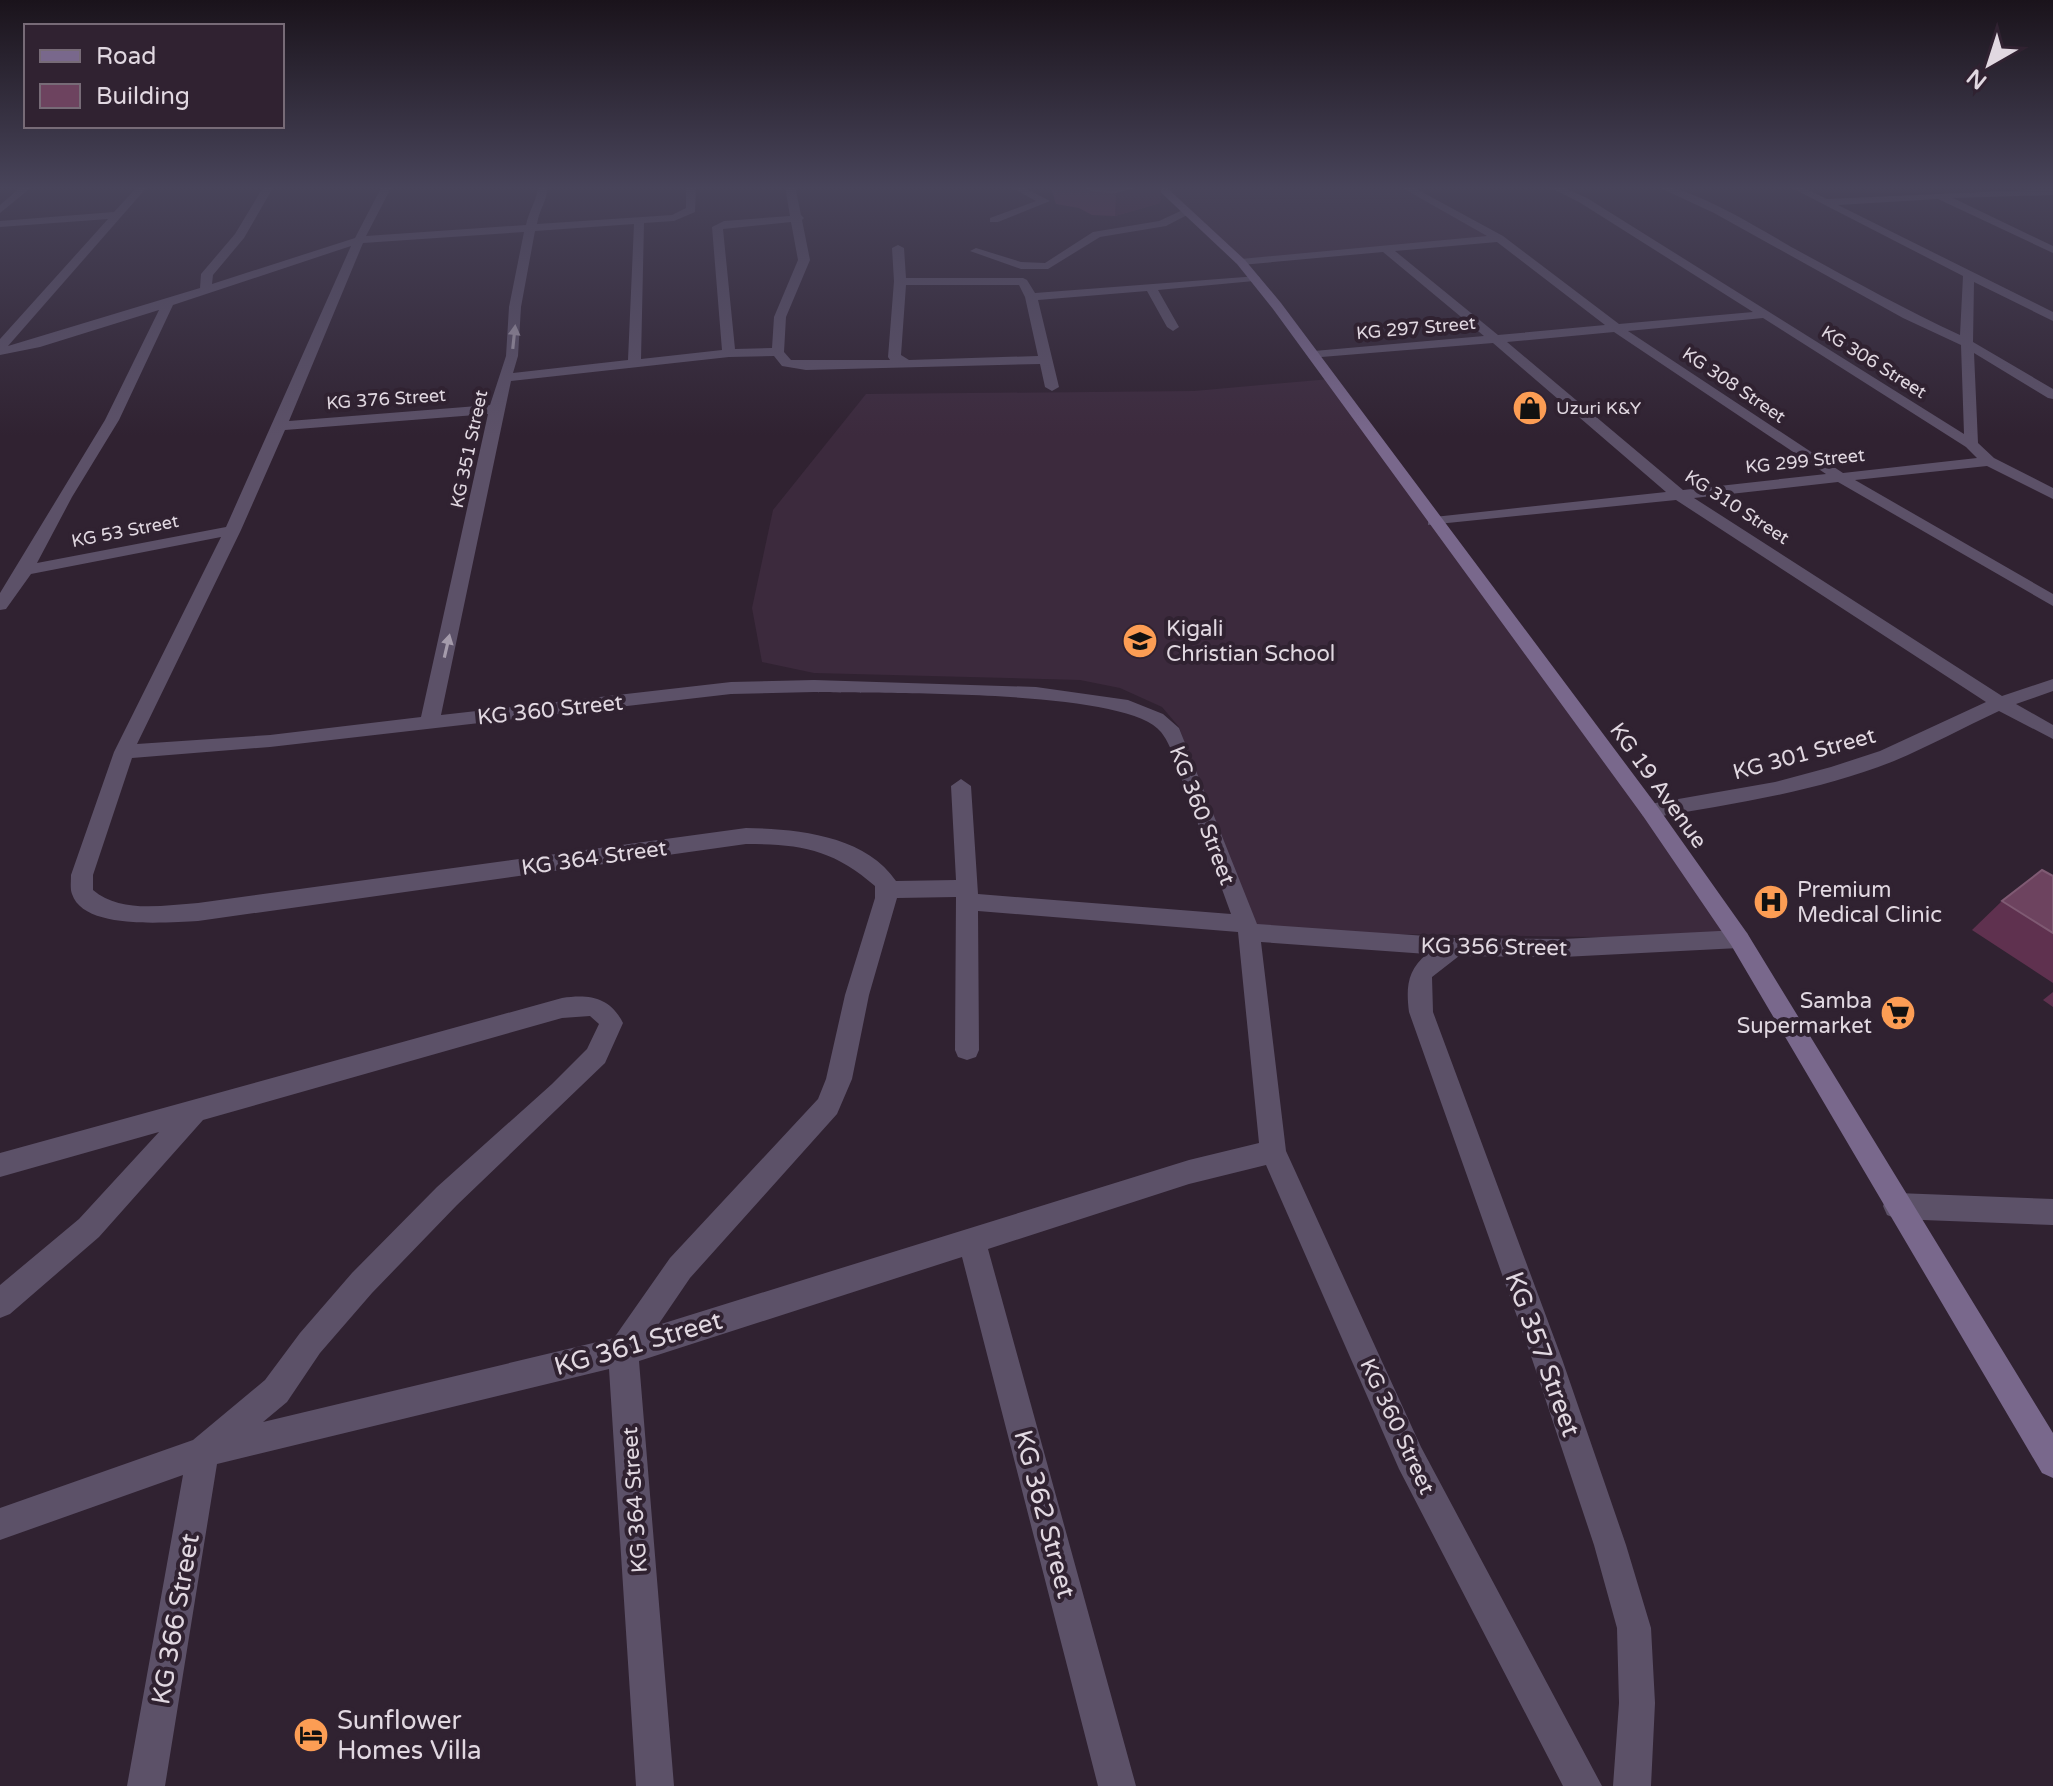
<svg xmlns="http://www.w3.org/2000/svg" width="2053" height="1786" viewBox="0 0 2053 1786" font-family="'Varela Round',sans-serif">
	<rect width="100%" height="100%" fill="#302231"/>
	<g fill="#3c2a3d">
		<path d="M 1157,186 L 1404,186 L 1499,238 L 1241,262 Z"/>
		<path d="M 1330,379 L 1739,939 L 1249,932 L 1179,727 L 1162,707 L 1120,688 L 1080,680 L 814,673 L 762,662 L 752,608 L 773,510 L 866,394 L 1194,391 Z"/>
	</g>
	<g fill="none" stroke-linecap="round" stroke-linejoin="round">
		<g fill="#5c5168" fill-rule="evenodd">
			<path d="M 22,186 L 33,186 L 0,213 L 0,205 Z"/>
			<path d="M 138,186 L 148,186 L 8,346 L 200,288 L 201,274 L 235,234 L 264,186 L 274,186 L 244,238 L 213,275 L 212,284 L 355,238 L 382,186 L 392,186 L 366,236 L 526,225 C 529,210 537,201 538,186 L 548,186 C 547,201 539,210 537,224 L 672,215 L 686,208 L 686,186 L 696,186 L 695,212 L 674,221 L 644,223 L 641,359 L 722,350 L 712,227 L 724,221 L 790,216 L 785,186 L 795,186 L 801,215 L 804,218 L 802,220 L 810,260 L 786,317 L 784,352 L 791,360 L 890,360 L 888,357 L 894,281 L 892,248 L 898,245 L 904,248 L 906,278 L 1023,278 L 1027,280 L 1035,293 L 1258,276 L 1260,278 L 1254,281 L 1158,290 L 1179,327 L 1173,331 L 1167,327 L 1147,291 L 1038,300 L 1059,387 L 1052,391 L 1045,387 L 1040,364 L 806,370 L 782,366 L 774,356 L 729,357 L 511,381 L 441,715 L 731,682 L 814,680 L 1036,687 L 1128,700 L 1163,714 L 1179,728 L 1257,924 L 1455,938 L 1563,939 L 1739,930 L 1747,933 L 1750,939 L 1747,945 L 1739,948 L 1563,957 L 1459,956 L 1432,977 L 1433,1012 L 1562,1359 L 1626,1545 L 1651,1628 L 1655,1703 L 1651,1786 L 1613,1786 L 1619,1703 L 1617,1628 L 1594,1545 L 1532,1359 L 1409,1012 C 1406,988 1407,970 1427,954 L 1261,942 L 1286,1151 L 1421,1447 L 1602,1786 L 1563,1786 L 1399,1469 L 1266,1165 L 1189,1184 L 988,1249 L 1136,1786 L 1098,1786 L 962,1257 L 639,1361 L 674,1786 L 636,1786 L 609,1369 L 217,1464 L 165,1786 L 127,1786 L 183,1475 L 0,1540 L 0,1508 L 193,1440 L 265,1380 L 300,1333 L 352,1273 L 437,1187 L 552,1084 L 587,1049 L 599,1024 L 590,1016 L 562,1018 L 203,1120 L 99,1237 L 10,1314 L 0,1318 L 0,1285 L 79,1219 L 159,1132 L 0,1177 L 0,1153 L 562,998 C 589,994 610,997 623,1023 L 605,1063 L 457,1205 L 372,1293 L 320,1353 L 287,1402 L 263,1422 L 614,1338 L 670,1258 L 818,1099 L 826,1079 L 845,995 L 875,898 L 875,886 C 833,849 800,844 746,844 L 198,921 C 169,922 84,931 72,894 C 70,889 71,881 71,875 L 114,752 L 221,537 L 31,574 L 6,609 L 0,610 L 0,593 L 105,420 L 159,310 L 40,347 L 0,355 L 0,339 L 108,219 L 0,227 L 0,221 L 114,212 ZM 791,222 L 798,260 L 774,317 L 772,348 L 735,349 L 723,229 ZM 634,224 L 628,360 L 513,373 L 518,356 L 521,307 L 535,231 ZM 524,232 L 509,307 L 506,356 L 490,405 L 289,421 L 363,243 ZM 351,246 L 226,527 L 37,563 L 72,497 L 119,420 L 173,305 ZM 906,285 L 1019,285 L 1025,297 L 1038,356 L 909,360 L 901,355 ZM 488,414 L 421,717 L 270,735 L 137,744 L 241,530 L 285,430 ZM 814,692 C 875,694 1128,688 1161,732 C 1173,747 1178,771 1185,788 C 1200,830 1216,872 1231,914 L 978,894 L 971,786 L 961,779 L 951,786 L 956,880 L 896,881 C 865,835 796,829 746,828 L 198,903 C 164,905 121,914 93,890 L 93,875 L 132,758 L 270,747 L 731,694 ZM 956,897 L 955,1050 L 958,1057 L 967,1060 L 976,1057 L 979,1050 L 978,911 L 1238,932 L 1259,1143 L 1189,1160 L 658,1325 L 690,1278 L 837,1114 L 852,1079 L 869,995 L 897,898 Z"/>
			<path d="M 1009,186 L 1021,186 L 1050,201 L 998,222 L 990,222 L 990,218 L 1036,201 Z"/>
			<path d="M 1399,186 L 1411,186 L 1503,236 L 1619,324 L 1753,312 L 1579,202 L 1547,186 L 1560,186 L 1587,198 L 1964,434 L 1961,345 L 1903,318 L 1714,213 L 1656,186 C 1691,185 1763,231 1795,249 C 1850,279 1904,309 1960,335 L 1963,276 L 1788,186 L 1800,186 L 1827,199 L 2053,189 L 2053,195 L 1953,198 L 2053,246 L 2053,253 L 1938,199 L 1838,205 L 2053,312 L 2053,321 L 1974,282 L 1973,342 L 2053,389 L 2053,399 L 2048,398 L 1974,353 L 1978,443 L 1994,458 L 2053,488 L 2053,499 L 1987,466 L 1855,480 L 2053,594 L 2053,606 L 1838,482 L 1694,498 L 2002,696 L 2053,679 L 2053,691 L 2016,704 L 2053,725 L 2053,739 L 1999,711 C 1964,727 1930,746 1894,761 C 1816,792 1732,804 1650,818 L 1643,816 L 1640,811 L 1643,806 L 1650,804 L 1775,782 L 1831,767 L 1880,751 L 1986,702 L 1676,500 L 1428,525 L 1428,519 L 1434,517 L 1666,492 L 1493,343 L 1309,358 L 1308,355 L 1314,351 L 1484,336 L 1383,252 L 1241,265 L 1235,262 L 1241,259 L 1487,236 ZM 1497,242 L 1605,325 L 1498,335 L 1395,251 ZM 1763,318 L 1966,447 L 1977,458 L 1843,473 L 1628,331 ZM 1614,332 L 1826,474 L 1683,490 L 1507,342 Z"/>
			<path d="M 1187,208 L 1192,211 L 1191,213 L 1166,226 L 1100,237 L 1048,269 L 1021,269 L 970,251 L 976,248 L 1021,262 L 1045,263 L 1093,232 L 1159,221 Z"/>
			<path d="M 1897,1193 L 2053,1199 L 2053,1225 L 1897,1219 L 1887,1215 L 1883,1206 L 1887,1197 Z"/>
		</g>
		<path fill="#79688c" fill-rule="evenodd" d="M 1154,186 L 1165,186 L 1245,260 L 1281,303 L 1657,806 L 1747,933 L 2053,1433 L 2053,1478 L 2042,1473 L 1731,945 L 1643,816 L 1273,309 L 1237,264 Z"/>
	</g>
	<g fill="#5f314f">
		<path d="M 1050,186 L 1161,186 L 1160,203 L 1115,216 L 1092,215 L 1079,208 L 1056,204 Z"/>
		<path d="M 2053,876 L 2053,983 L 1972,930 L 2002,901 Z"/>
		<path d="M 2053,992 L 2053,1007 L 2043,1000 Z"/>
	</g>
	<path fill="#46233c" d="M 1139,186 L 1161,186 L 1160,203 L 1115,216 L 1116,192 Z"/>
	<g fill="#6d435f" stroke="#7f5a73" stroke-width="2">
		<path d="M 1083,186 L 1139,186 L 1116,192 L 1093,191 Z"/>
		<path d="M 2042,870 L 2053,876 L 2053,933 L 2002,901 Z"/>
	</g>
	<defs><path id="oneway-solid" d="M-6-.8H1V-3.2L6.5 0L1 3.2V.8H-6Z" transform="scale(2)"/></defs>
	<g fill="#a59bab">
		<use href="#oneway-solid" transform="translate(514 337) rotate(-84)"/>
		<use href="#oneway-solid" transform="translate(447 646) rotate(-77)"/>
	</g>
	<linearGradient id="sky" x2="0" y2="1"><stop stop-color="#1a131b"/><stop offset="0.43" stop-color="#48445a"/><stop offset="1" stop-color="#48445a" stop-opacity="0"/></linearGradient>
	<rect width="2053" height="436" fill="url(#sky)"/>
	<defs>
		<symbol id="shop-disc" viewBox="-11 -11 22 22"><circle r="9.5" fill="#fc9d54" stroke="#302231"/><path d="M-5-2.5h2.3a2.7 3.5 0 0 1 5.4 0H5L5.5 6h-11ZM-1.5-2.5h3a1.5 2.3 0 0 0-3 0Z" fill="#111"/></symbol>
		<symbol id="school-disc" viewBox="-11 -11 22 22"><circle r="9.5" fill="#fc9d54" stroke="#302231"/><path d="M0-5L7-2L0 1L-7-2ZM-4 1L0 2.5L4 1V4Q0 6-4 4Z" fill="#111"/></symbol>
		<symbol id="hospital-disc" viewBox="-11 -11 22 22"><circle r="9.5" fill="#fc9d54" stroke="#302231"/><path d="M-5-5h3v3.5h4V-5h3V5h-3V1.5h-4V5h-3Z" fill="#111"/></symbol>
		<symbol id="supermarket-disc" viewBox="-11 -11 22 22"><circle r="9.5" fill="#fc9d54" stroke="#302231"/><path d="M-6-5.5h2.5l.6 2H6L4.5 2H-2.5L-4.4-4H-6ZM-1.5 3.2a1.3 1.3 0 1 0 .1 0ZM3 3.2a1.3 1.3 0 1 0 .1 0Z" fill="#111"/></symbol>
		<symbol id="hotel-disc" viewBox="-11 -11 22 22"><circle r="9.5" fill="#fc9d54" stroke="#302231"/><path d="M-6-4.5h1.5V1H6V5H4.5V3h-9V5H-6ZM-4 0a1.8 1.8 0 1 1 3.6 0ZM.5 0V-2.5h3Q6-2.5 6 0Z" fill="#111"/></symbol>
	</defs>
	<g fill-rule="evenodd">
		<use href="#shop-disc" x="1510" y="388" width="40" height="40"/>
		<use href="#school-disc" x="1120" y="621" width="40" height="40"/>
		<use href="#hospital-disc" x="1751" y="882" width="40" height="40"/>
		<use href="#supermarket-disc" x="1878" y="993" width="40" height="40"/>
		<use href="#hotel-disc" x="291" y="1715" width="40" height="40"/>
	</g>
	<g text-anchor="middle" stroke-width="8" stroke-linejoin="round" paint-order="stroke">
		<g font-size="18" fill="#e1d8e1" stroke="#302231">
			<text transform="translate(1416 328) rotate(-5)" y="6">KG 297 Street</text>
			<text transform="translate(1874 362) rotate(32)" y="6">KG 306 Street</text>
			<text transform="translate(1734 385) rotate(34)" y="6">KG 308 Street</text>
			<text transform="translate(386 399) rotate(-4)" y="6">KG 376 Street</text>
			<text transform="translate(469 449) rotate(-78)" y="6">KG 351 Street</text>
			<text transform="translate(1805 461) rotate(-6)" y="6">KG 299 Street</text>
			<text transform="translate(1737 507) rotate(33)" y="6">KG 310 Street</text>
			<text transform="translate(125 531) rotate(-11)" y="6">KG 53 Street</text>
		</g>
		<g font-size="18" fill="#e1d8e1" stroke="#302231" text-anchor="start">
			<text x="1556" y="414">Uzuri K&amp;Y</text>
		</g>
		<g font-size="22" fill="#e1d8e1" stroke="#302231" text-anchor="start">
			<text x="1166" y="636">Kigali<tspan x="1166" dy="25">Christian School</tspan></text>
			<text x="1797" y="897">Premium<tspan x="1797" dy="25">Medical Clinic</tspan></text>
			<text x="1872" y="1008" text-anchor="end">Samba<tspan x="1872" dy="25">Supermarket</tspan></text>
		</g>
		<g font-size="22" fill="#e1d8e1" stroke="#302231">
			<text transform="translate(550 709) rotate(-6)" y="8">KG 360 Street</text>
			<text transform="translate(1804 753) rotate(-15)" y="8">KG 301 Street</text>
			<text transform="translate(1659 785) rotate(54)" y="8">KG 19 Avenue</text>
			<text transform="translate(1203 815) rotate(69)" y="8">KG 360 Street</text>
			<text transform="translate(594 857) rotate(-8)" y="8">KG 364 Street</text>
			<text transform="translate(1494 946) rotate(1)" y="8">KG 356 Street</text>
			<text transform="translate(1398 1426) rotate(65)" y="8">KG 360 Street</text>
			<text transform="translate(634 1500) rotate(-94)" y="8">KG 364 Street</text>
		</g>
		<g font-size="26" fill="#e1d8e1" stroke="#302231">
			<text transform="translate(638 1343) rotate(-16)" y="9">KG 361 Street</text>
			<text transform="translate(1543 1354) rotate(70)" y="9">KG 357 Street</text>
			<text transform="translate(1045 1514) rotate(75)" y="9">KG 362 Street</text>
			<text transform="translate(175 1619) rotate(-80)" y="9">KG 366 Street</text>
		</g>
		<g font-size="26" fill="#e1d8e1" stroke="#302231" text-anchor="start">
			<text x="337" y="1729">Sunflower<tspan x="337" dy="30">Homes Villa</tspan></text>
		</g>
	</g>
	<rect x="24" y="24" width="260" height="104" fill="#302231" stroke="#776b77" stroke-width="2"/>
	<rect x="40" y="50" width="40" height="12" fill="#79688c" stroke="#776b77" stroke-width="2"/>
	<text x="96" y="64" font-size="24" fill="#e1d8e1">Road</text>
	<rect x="40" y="84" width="40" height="24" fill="#6d435f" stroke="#776b77" stroke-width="2"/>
	<text x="96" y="104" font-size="24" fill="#e1d8e1">Building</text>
	<g transform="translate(1989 64) rotate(219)" stroke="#302231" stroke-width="6" paint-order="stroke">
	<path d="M0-6L14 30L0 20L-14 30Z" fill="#e1d8e1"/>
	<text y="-12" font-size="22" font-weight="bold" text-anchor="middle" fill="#e1d8e1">N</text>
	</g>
</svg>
